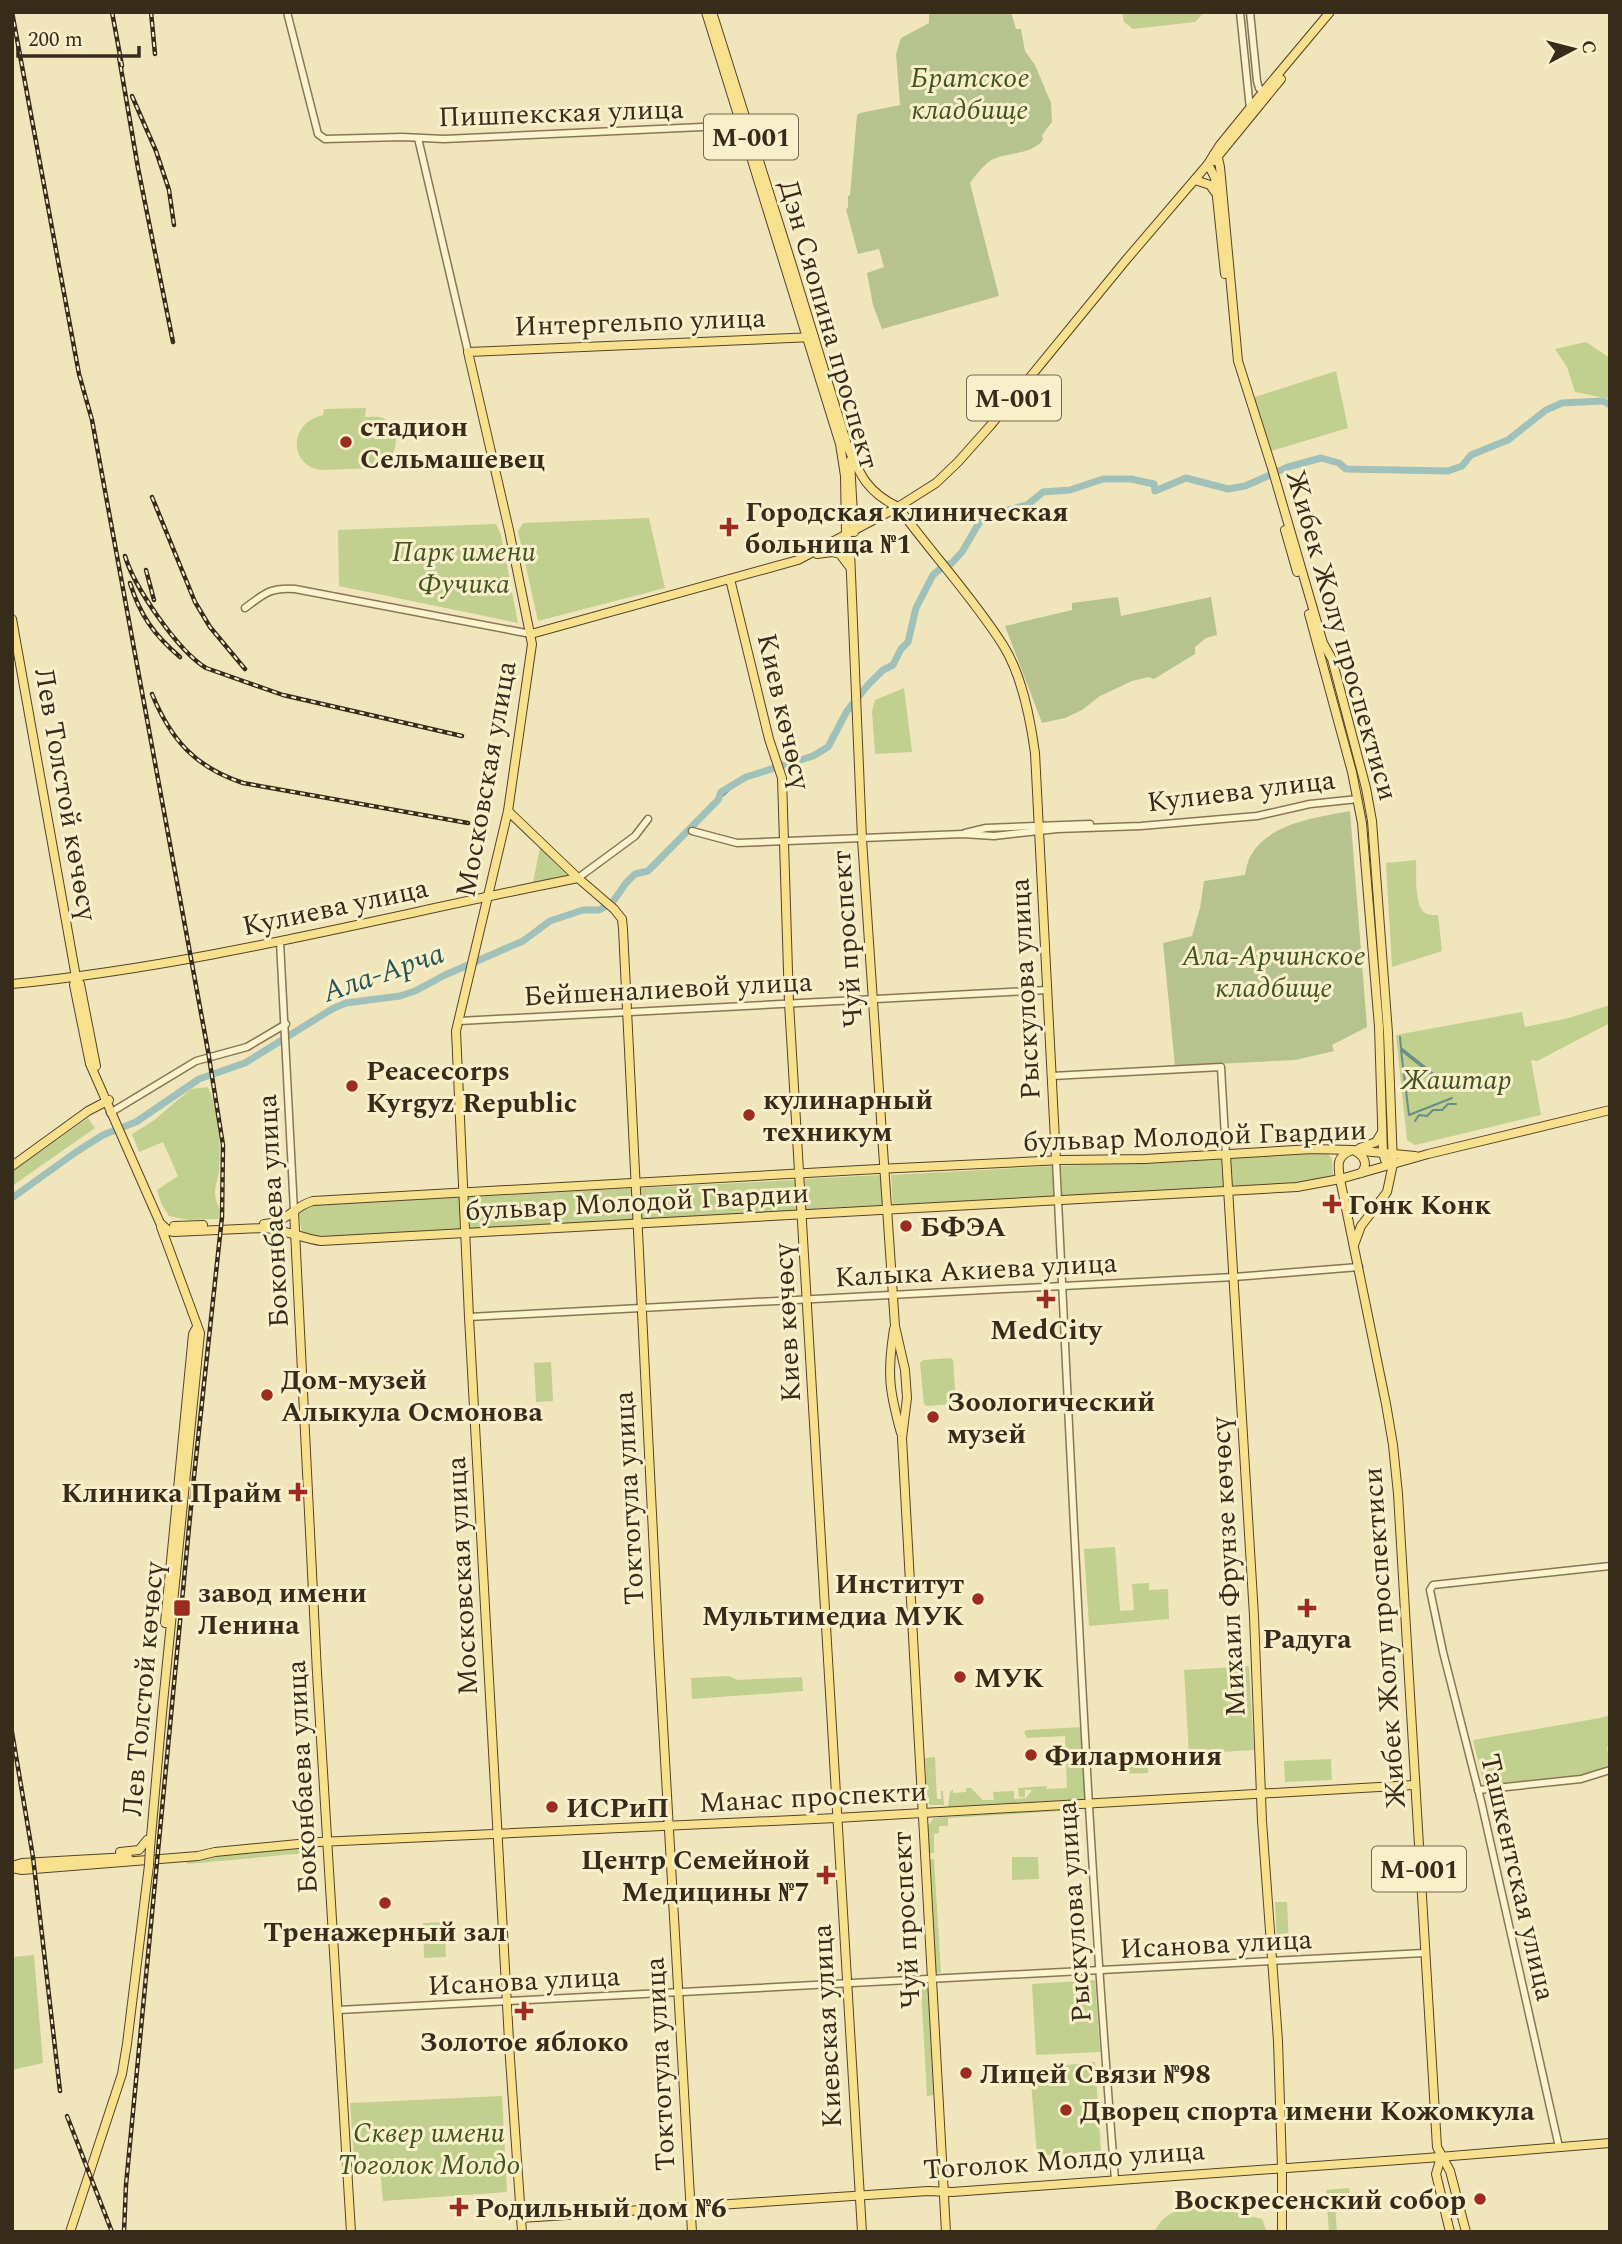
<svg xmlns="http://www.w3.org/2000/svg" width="1622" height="2244" viewBox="0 0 1622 2244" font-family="Spectral,serif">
	<rect width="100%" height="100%" fill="#f1e6bb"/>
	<g fill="#c1cf8f">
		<path d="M 1122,12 L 1205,12 L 1195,22 L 1133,29 L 1124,22 Z"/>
		<path d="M 1586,342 L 1610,358 L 1610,399 L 1575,392 L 1567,367 L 1555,349 Z"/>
		<path d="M 1336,371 L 1348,428 L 1271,451 L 1252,398 Z"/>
		<path d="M 366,408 L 365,417 C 371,417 377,416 383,418 C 405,427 397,461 378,468 L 320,470 C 288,464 289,422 323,415 L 324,409 Z"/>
		<path d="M 649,518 L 665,588 L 538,621 L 518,531 L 523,523 Z"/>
		<path d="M 496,524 L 501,535 L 518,623 L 339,586 L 338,530 Z"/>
		<path d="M 904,688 L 912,752 L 875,754 L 872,711 L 875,700 Z"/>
		<path d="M 540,848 L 568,876 L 533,882 Z"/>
		<path d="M 1416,860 C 1417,874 1413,908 1427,914 C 1429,915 1436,915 1438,915 L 1442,951 L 1392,967 L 1386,863 Z"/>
		<path d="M 1610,1005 L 1610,1023 L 1537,1061 L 1531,1060 L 1541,1115 L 1415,1145 L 1407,1140 L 1396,1035 L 1522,1012 L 1525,1027 L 1569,1018 Z"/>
		<path d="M 208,1087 C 219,1110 221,1145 219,1171 C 218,1178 215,1186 215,1193 C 215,1204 223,1208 218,1219 L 189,1220 L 169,1216 L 161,1203 L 157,1190 L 178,1176 L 163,1142 L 139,1152 L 132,1134 L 153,1121 L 191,1089 Z"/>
		<path d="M 88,1118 L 95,1128 L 12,1186 L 12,1172 Z"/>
		<path d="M 1293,1154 L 1328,1154 L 1332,1159 L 1333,1176 L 1294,1187 L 1231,1190 L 1229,1157 Z"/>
		<path d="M 1224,1157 L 1226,1190 L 1062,1199 L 1061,1166 Z"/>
		<path d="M 1054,1166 L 1055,1199 L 893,1207 L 891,1175 Z"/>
		<path d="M 881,1175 L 883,1208 L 806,1212 L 805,1179 Z"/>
		<path d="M 796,1180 L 798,1212 L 641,1220 L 639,1188 Z"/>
		<path d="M 632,1188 L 633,1221 L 470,1229 L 468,1197 Z"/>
		<path d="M 460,1197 L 462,1230 L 313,1237 L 302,1235 L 299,1213 L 311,1205 Z"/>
		<path d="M 951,1358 L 953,1360 L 956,1401 L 954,1404 L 926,1406 L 924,1404 L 920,1363 L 923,1360 Z"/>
		<path d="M 551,1362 L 553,1401 L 536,1402 L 534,1363 Z"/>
		<path d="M 1115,1547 L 1120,1611 L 1134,1610 L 1132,1584 L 1149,1583 L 1149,1590 L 1168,1589 L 1169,1619 L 1089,1626 L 1084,1549 Z"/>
		<path d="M 1249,1666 L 1254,1750 L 1189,1754 L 1184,1670 Z"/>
		<path d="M 729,1676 L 737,1680 L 802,1677 L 803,1691 L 692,1699 L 691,1678 Z"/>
		<path d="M 1610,1715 L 1610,1746 L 1607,1747 L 1610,1768 L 1577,1777 L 1484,1785 L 1473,1740 L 1600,1718 Z"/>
		<path d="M 1083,1727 L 1086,1799 L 948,1807 L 950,1792 L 953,1789 L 953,1793 L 966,1792 L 966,1788 L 971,1788 L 983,1800 L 994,1800 L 993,1792 L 1014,1791 L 1014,1799 L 1026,1798 L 1032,1790 L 1025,1790 L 1025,1797 L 1019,1797 L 1018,1788 L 1047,1786 L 1046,1789 L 1067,1788 L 1065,1736 L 1027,1738 L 1024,1732 L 1026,1730 Z"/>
		<path d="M 1147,1752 L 1148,1773 L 1118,1774 L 1117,1754 Z"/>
		<path d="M 935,1757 L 937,1799 L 941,1799 L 941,1791 L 943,1791 L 944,1805 L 930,1805 L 927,1802 L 925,1758 Z"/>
		<path d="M 1331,1759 L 1332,1780 L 1285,1782 L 1284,1761 Z"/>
		<path d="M 1076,1807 L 1076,1810 L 948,1818 L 948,1826 L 939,1826 L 939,1833 L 934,1834 L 934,1853 L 928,1853 L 926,1828 L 934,1818 Z"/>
		<path d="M 316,1845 L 317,1852 L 187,1864 L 186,1859 Z"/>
		<path d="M 1012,1857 L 1038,1857 L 1039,1879 L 1012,1880 Z"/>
		<path d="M 934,1859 L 941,1973 L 935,1973 L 929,1860 Z"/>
		<path d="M 1275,1902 L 1287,1902 L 1289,1943 L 1277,1944 Z"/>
		<path d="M 444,1922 L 446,1957 L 424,1958 L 423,1923 Z"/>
		<path d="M 34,1955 L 43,2063 L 12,2070 L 12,1957 Z"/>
		<path d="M 1095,1980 L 1100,2052 L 1036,2055 L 1032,1984 Z"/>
		<path d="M 928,1986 L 934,2095 L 927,2096 L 921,1987 Z"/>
		<path d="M 1095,2062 L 1101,2151 L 1037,2156 L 1030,2069 Z"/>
		<path d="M 502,2096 L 507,2192 L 383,2201 L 380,2168 L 355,2169 L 350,2103 Z"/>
		<path d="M 1349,2188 L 1350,2193 L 1343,2194 L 1344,2203 L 1335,2204 L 1337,2232 L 1329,2232 L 1326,2190 Z"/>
		<path d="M 1193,2202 L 1262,2219 L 1267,2232 L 1154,2232 C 1162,2216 1174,2209 1192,2208 Z"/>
	</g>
	<g fill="#b7c38f">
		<path d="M 929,12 L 1011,12 L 1016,29 L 1021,29 L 1025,51 L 1035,65 L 1051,103 L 1052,122 L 1042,135 L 1043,140 C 1031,156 1006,151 990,161 C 983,166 975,176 970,183 L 999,296 L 882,329 L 873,305 L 867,273 L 884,267 L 879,249 L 858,254 L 846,209 L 848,208 L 848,196 L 850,195 L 857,115 L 860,113 L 900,105 L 896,54 L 901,38 L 929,23 Z"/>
		<path d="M 1118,597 L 1121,616 L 1211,597 L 1217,635 L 1206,638 L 1195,647 L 1195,654 L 1154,679 L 1149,677 L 1132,681 L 1100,696 L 1082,710 L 1065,718 L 1042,723 L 1005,626 L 1072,610 L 1072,603 Z"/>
		<path d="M 1350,811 L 1367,1027 L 1332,1045 L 1334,1051 L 1295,1060 L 1175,1066 L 1163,943 L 1192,936 L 1200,908 L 1204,881 L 1245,875 C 1246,870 1247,864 1249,859 C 1266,823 1315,818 1350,811 Z"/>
	</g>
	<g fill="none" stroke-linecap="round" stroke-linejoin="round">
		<g stroke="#678f89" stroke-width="2">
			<path d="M 718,800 L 736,784"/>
			<path d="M 1400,1037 L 1401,1048 L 1445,1083"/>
			<path d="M 1401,1050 L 1409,1115 L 1452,1098"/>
			<path d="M 1402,1051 L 1444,1084"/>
			<path d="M 1415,1121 L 1419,1115 L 1427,1116 L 1433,1110 L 1442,1110 L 1448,1104 L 1456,1104"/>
		</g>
		<path stroke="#a0c1ba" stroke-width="7" d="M 12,1198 L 76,1152 L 103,1135 L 136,1122 L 199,1079 L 245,1063 L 332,1009 L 346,1003 L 400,996 L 415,991 L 445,975 L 523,941 L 550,921 L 583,910 L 599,910 L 612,903 L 626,883 L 635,874 L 648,871 L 718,800 L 721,792 L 746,777 L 813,756 L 828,747 L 847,711 L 868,685 L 883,670 L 893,665 L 901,649 L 908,642 L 916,608 L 933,575 L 946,564 L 951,564 L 962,552 L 979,523 L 989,515 L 1027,505 L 1043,492 L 1070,490 L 1103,479 L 1131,479 L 1154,484 L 1155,491 L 1186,478 L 1228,489 L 1245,486 L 1288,467 L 1321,458 L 1339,463 L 1346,469 L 1448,471 L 1462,466 L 1471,455 L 1508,440 L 1546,410 L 1562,403 L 1603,401 L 1610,405"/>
		<defs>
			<g id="minor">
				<path d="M 287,12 L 318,134 L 325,139 L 402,137 L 444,139 L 745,125"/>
				<path d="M 1240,12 L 1250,109"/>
				<path d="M 1250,12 L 1257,81 L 1259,88 L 1266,95"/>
				<path d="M 418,138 L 468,352"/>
				<path d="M 245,608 C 264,594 270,587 295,589 L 531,634"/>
				<path d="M 692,831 L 737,843 L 963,834 L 994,836 L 1057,829 L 1141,826 L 1257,816 L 1310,804 L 1358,799"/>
				<path d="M 965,833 L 986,828 L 1090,824"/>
				<path d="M 578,878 L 635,836 L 648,819"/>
				<path d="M 280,942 L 294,1211"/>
				<path d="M 459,1021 L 1047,990"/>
				<path d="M 1052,1076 L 1221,1067 L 1226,1155"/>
				<path d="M 110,1113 L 196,1061 L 247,1047 L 286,1024"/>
				<path d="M 1056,1160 C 1073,1500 1087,1840 1115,2180"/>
				<path d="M 469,1317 L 1234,1277 L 1359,1267"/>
				<path d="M 1478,1790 L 1581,1779 L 1610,1770"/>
				<path d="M 338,2010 L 1424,1953"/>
				<path d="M 1559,2147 L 1481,1801 L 1443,1652 L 1430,1590 L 1433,1585 L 1610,1566"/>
			</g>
			<g id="major">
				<path d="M 706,12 L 840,444 L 845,476 L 846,534 L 850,551 L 862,839 L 895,1326 L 905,1370 L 907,1398 L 902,1438 L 946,2232"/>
				<path d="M 712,12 L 791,262 L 848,448"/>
				<path d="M 1214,154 L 1218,158 L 1220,167 L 1238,361 L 1272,468 L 1323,643 L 1332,659 L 1366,788 L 1372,821 L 1388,1033 L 1393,1164 L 1387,1192 L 1361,1226 L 1354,1245"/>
				<path d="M 1214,161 L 1281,79"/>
				<path d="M 1208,164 L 1215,178 L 1225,274"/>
				<path d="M 1195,180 L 1210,185 L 1215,192"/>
				<path d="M 847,445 C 860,475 867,492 898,507 C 932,554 972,596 1003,645 C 1022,675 1030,717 1035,753 L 1056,1160"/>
				<path d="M 850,461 L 854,532"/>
				<path d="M 1285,530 L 1297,572"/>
				<path d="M 817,554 L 832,552 L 840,554 L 849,566"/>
				<path d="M 730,579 L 769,739 L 782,778 L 789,1003 L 862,2232"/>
				<path d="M 1309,614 L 1352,772 L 1362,823 L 1379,1027 L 1383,1153 L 1385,1160 L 1390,1165"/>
				<path d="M 12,619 L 76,977 L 80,984 L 96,1066"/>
				<path d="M 531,634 L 798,560 L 898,507 L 936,483 L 958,462 L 990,426 L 1126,260 L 1208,164 L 1220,145 L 1263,92 L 1330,12"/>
				<path d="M 508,811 L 578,878 L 614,909 L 622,919 L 623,929 L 659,1655 L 692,2232"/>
				<path d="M 76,977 L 74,985 L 90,1064 L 160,1223 L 169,1231 L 174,1232 L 263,1228 C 283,1229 301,1238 321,1241 L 1297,1187 L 1340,1179 L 1428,1154 L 1610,1110"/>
				<path d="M 12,984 C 204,965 390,915 578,878"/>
				<path d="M 1360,1148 L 1376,1142 L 1382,1132"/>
				<path d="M 1350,1151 C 1336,1157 1338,1166 1340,1179 L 1386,1404 L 1393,1445 L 1398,1494 L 1437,2147 L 1450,2171 L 1466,2232"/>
				<path d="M 1355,1151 C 1364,1156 1369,1164 1361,1173"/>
				<path d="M 1226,1155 L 1254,1616 L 1262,1821 L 1278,2041 L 1282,2167 L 1282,2232"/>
				<path d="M 12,1166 L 88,1111 L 109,1100"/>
				<path d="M 294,1211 L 317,1673 L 351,2232"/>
				<path d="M 264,1224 C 288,1223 293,1206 313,1201 L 878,1169 L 1062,1160 L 1145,1159 L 1312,1149 L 1352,1150 L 1415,1156"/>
				<path d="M 174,1226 L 203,1225"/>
				<path d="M 894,1329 C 887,1373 889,1390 901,1433"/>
				<path d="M 165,1623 L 193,1334 L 197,1327"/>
				<path d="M 150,1848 L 162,1713 L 200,1333 L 161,1227"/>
				<path d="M 120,1852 L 139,1850 L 147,1840"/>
				<path d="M 12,1866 L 22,1863 L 128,1857"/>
				<path d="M 12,1868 L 22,1870 L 198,1856 L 215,1852 L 319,1842 L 836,1818 L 1414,1785"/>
				<path d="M 1441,2157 L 1436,2174 L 1450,2232"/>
				<path d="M 521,2218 L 928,2191 L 952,2192 L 1427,2158 L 1610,2143"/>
				<path d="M 70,2232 L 122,2074 L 127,2044 L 149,1865"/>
				<path d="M 522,2232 L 510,2059 L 469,1317 L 456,1031 L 508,811 L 532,644 L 509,530 L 468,352 L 814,337"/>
			</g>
		</defs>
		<use href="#minor" stroke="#897554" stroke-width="9"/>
		<use href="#major" stroke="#564229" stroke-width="10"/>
		<use href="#minor" stroke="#fbf2ce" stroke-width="6"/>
		<use href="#major" stroke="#f8e18e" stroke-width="8"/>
		<defs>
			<g id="rail">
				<path d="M 12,12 L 79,374 L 92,420 L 208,1051 L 223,1145 L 222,1217 L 193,1486 L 126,2185 L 124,2232"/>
				<path d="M 112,12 L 122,66"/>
				<path d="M 151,12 L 155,54"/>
				<path d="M 119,57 L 138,168 L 173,342"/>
				<path d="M 132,96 L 156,151 L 169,190 L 174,225"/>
				<path d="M 152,497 L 195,602 L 210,627 L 245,669"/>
				<path d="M 125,556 C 134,587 178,651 206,668 L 283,695 L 462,736"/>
				<path d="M 146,570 L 154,600"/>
				<path d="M 130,583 C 140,615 154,635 180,657"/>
				<path d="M 152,694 C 171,740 195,767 243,783 L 468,823"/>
				<path d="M 12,1732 L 33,1857 L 60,2091"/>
				<path d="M 67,2116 L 112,2232"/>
			</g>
		</defs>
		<use href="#rail" stroke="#372b1a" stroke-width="4.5"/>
		<use href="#rail" stroke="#f8efcb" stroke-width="2" stroke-dasharray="5" stroke-linecap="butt"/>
		<defs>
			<path id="major-bridge" d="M 149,1865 L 150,1848"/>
		</defs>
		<use href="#major-bridge" stroke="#564229" stroke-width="10" stroke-linecap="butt"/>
		<use href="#major-bridge" stroke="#f8e18e" stroke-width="8"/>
	</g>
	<g fill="#9c2b20" stroke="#f8efcb" stroke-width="2.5">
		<circle cx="346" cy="442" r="7"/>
		<path d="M725.5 516.5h7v7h7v7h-7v7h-7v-7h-7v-7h7z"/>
		<circle cx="352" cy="1086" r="7"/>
		<circle cx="749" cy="1115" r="7"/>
		<path d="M1328.5 1193.5h7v7h7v7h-7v7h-7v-7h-7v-7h7z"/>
		<circle cx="906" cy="1226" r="7"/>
		<path d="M1042.5 1288.5h7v7h7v7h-7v7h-7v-7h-7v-7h7z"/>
		<circle cx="267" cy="1395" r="7"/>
		<circle cx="933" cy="1417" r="7"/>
		<path d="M294.5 1481.5h7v7h7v7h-7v7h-7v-7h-7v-7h7z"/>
		<circle cx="978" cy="1599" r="7"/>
		<rect x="173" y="1599" width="18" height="18" rx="3.5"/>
		<path d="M1303.5 1597.5h7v7h7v7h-7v7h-7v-7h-7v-7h7z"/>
		<circle cx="960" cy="1677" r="7"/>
		<circle cx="1031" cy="1755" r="7"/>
		<circle cx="552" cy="1807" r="7"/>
		<path d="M822.5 1864.5h7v7h7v7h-7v7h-7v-7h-7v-7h7z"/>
		<circle cx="385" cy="1903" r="7"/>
		<path d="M520.5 2000.5h7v7h7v7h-7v7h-7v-7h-7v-7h7z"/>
		<circle cx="966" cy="2073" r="7"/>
		<circle cx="1066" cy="2110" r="7"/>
		<circle cx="1480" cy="2199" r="7"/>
		<path d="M455.5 2196.5h7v7h7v7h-7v7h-7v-7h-7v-7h7z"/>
	</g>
	<g text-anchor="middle" stroke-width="6" stroke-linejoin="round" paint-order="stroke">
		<g fill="#f8efcb" stroke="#71664f" stroke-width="2">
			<rect x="704" y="114.5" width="94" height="45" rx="5"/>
			<rect x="967" y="375.5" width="94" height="45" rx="5"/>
			<rect x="1372" y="1846.5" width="94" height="45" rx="5"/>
		</g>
		<g font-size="26" font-weight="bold" fill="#372b1a">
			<text x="751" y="146">M-001</text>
			<text x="1014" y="407">М-001</text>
			<text x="1419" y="1878">М-001</text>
		</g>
		<g font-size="28" font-style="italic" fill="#42551f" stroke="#f8efcb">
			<text x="970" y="87">Братское<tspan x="970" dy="32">кладбище</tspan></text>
			<text x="464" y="561">Парк имени<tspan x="464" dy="32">Фучика</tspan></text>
			<text x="1274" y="965">Ала-Арчинское<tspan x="1274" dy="32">кладбище</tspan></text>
			<text x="1456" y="1089">Жаштар</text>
			<text x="429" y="2142">Сквер имени<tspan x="429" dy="32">Тоголок Молдо</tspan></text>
		</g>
		<g font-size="28" fill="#372b1a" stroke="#f8efcb">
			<text transform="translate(561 112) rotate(-2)" y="10">Пишпекская улица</text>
			<text transform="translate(640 321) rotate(-2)" y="10">Интергельпо улица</text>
			<text transform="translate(830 324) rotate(74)" y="10">Дэн Сяопина проспект</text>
			<text transform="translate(1343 635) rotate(74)" y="10">Жибек Жолу проспектиси</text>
			<text transform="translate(785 711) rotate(77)" y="10">Киев көчөсү</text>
			<text transform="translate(485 779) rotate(-80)" y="10">Московская улица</text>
			<text transform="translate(1241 790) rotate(-7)" y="10">Кулиева улица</text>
			<text transform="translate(67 794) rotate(80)" y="10">Лев Толстой көчөсү</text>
			<text transform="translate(335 906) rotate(-12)" y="10">Кулиева улица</text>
			<text transform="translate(846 939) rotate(-94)" y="10">Чуй проспект</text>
			<text transform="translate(668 988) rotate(-3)" y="10">Бейшеналиевой улица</text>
			<text transform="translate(1024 989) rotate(-93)" y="10">Рыскулова улица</text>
			<text transform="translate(1195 1135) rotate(-2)" y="10">бульвар Молодой Гвардии</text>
			<text transform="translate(637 1201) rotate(-3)" y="10">бульвар Молодой Гвардии</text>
			<text transform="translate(272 1211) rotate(-93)" y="10">Боконбаева улица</text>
			<text transform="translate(976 1269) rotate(-3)" y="10">Калыка Акиева улица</text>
			<text transform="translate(786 1323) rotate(-93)" y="10">Киев көчөсү</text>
			<text transform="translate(628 1498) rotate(-93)" y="10">Токтогула улица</text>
			<text transform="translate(1227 1567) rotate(-93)" y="10">Михаил Фрунзе көчөсү</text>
			<text transform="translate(461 1576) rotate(-93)" y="10">Московская улица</text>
			<text transform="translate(1383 1638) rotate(-94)" y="10">Жибек Жолу проспектиси</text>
			<text transform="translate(142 1689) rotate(-85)" y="10">Лев Толстой көчөсү</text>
			<text transform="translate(301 1777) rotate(-93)" y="10">Боконбаева улица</text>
			<text transform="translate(813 1796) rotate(-3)" y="10">Манас проспекти</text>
			<text transform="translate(1519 1877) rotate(77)" y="10">Ташкентская улица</text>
			<text transform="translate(1073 1912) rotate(-94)" y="10">Рыскулова улица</text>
			<text transform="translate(905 1920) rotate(-93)" y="10">Чуй проспект</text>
			<text transform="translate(1216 1943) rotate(-3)" y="10">Исанова улица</text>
			<text transform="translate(524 1980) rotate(-3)" y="10">Исанова улица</text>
			<text transform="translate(826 2026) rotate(-93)" y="10">Киевская улица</text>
			<text transform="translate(659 2064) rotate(-93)" y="10">Токтогула улица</text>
			<text transform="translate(1064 2159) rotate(-4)" y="10">Тоголок Молдо улица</text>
		</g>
		<g font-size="28" font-weight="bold" fill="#372b1a" stroke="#f8efcb" text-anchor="start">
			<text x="360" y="436">стадион<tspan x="360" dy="32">Сельмашевец</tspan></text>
			<text x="745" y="521">Городская клиническая<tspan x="745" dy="32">больница №1</tspan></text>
			<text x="366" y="1080">Peacecorps<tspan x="366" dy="32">Kyrgyz Republic</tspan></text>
			<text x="763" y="1109">кулинарный<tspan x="763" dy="32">техникум</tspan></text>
			<text x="1348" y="1214">Гонк Конк</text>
			<text x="920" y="1236">БФЭА</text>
			<text x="1046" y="1339" text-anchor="middle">MedCity</text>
			<text x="281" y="1389">Дом-музей<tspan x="281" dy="32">Алыкула Осмонова</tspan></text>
			<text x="947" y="1411">Зоологический<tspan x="947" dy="32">музей</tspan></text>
			<text x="282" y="1502" text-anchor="end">Клиника Прайм</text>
			<text x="964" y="1593" text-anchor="end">Институт<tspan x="964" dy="32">Мультимедиа МУК</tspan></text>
			<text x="198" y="1602">завод имени<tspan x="198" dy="32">Ленина</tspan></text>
			<text x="1307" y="1648" text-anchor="middle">Радуга</text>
			<text x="974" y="1687">МУК</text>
			<text x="1045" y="1765">Филармония</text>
			<text x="566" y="1817">ИСРиП</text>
			<text x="810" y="1869" text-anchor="end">Центр Семейной<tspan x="810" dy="32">Медицины №7</tspan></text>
			<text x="385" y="1941" text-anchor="middle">Тренажерный зал</text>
			<text x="524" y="2051" text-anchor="middle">Золотое яблоко</text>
			<text x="980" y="2083">Лицей Связи №98</text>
			<text x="1080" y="2120">Дворец спорта имени Кожомкула</text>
			<text x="1466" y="2209" text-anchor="end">Воскресенский собор</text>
			<text x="475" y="2217">Родильный дом №6</text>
		</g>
		<g font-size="30" font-style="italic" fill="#285658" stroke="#f8efcb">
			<text transform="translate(383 972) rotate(-19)" y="10">Ала-Арча</text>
		</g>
	</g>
	<rect width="1622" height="2244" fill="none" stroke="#372b1a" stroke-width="28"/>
	<g transform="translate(1573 49) rotate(83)" stroke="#f8efcb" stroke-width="5" paint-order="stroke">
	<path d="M0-5L12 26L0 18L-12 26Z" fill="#372b1a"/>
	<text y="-10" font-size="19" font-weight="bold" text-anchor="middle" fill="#372b1a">С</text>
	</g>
	<path d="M18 46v10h121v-10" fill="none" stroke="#372b1a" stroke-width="3.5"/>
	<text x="28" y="46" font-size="21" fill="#372b1a" stroke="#f8efcb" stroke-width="5" paint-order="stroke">200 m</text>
</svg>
